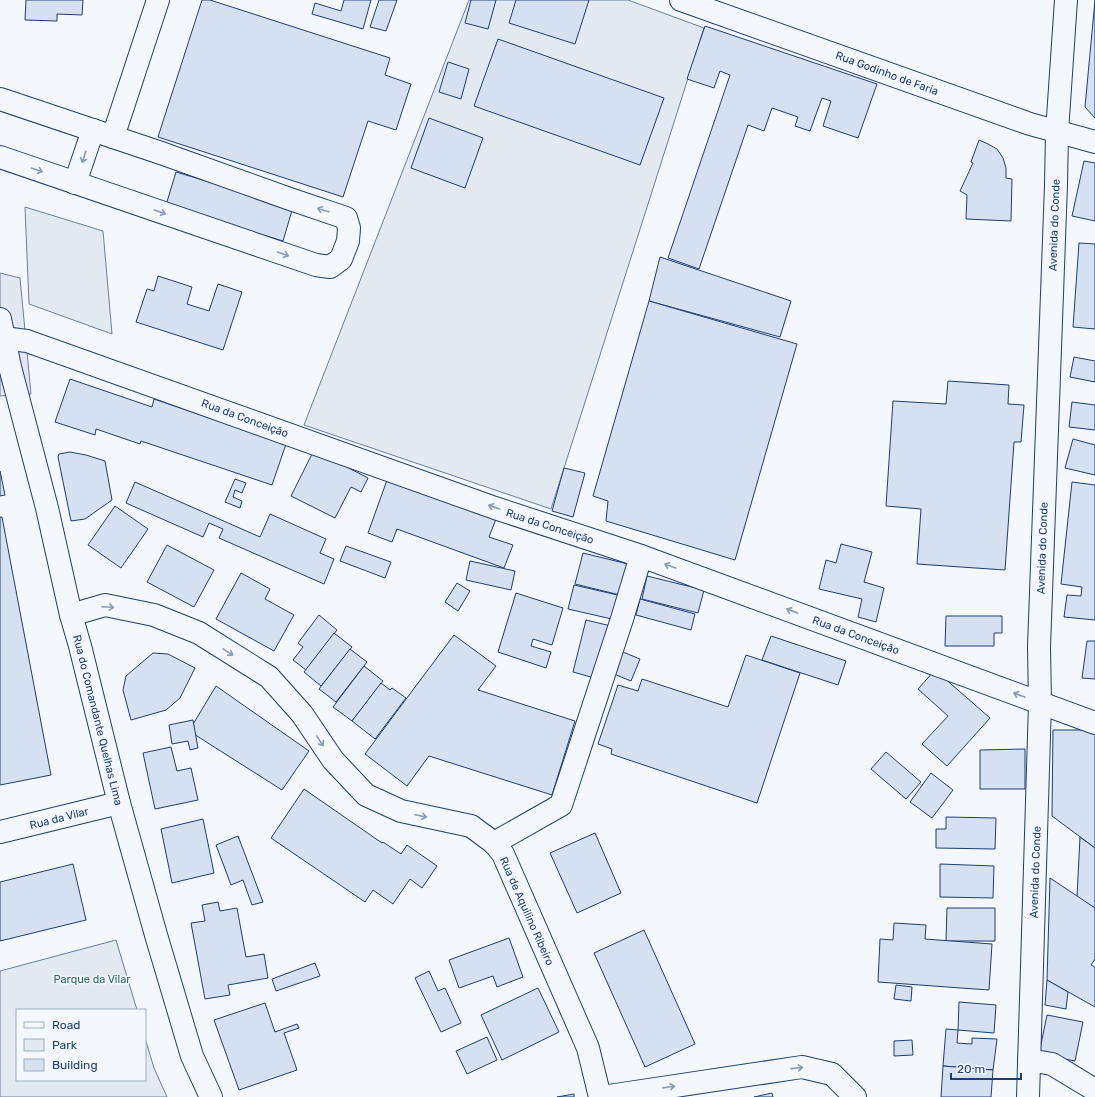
<svg xmlns="http://www.w3.org/2000/svg" width="1095" height="1097" viewBox="0 0 1095 1097" font-family="Rubik,sans-serif">
	<rect width="100%" height="100%" fill="#f4f7fb"/>
	<g fill="#e3e9f0" stroke="#687fa3">
		<path d="M 469,0 L 628,0 L 704,28 L 551,509 L 304,425 Z"/>
		<path d="M 25,207 L 103,231 L 112,334 L 29,304 Z"/>
		<path d="M 116,940 L 137,1010 L 17,1010 L 17,1080 L 145,1080 L 145,1038 L 154,1068 L 167,1097 L 0,1097 L 0,971 Z"/>
	</g>
	<path fill="#e3e8f0" stroke="#687fa3" d="M 0,273 L 20,278 L 31,394 L 0,396 Z"/>
	<g fill="#d5e0f0" stroke="#1d3f73">
		<path d="M 26,0 L 83,0 L 82,15 L 57,14 L 57,21 L 25,20 Z"/>
		<path d="M 202,0 L 210,0 L 390,58 L 385,75 L 411,84 L 396,130 L 368,121 L 343,197 L 158,137 Z"/>
		<path d="M 344,0 L 371,0 L 363,29 L 312,14 L 315,3 L 341,11 Z"/>
		<path d="M 379,0 L 397,0 L 386,31 L 370,27 Z"/>
		<path d="M 471,0 L 496,0 L 488,29 L 465,23 Z"/>
		<path d="M 516,0 L 589,0 L 575,44 L 509,23 Z"/>
		<path d="M 1095,0 L 1095,118 L 1085,107 Z"/>
		<path d="M 705,26 L 877,84 L 858,138 L 823,126 L 831,101 L 822,98 L 810,131 L 795,126 L 798,117 L 772,108 L 764,131 L 748,125 L 699,269 L 668,258 L 730,75 L 720,71 L 714,88 L 687,79 Z"/>
		<path d="M 498,39 L 664,98 L 640,165 L 474,106 Z"/>
		<path d="M 448,62 L 469,69 L 461,99 L 439,92 Z"/>
		<path d="M 429,118 L 483,138 L 465,188 L 411,168 Z"/>
		<path d="M 979,140 L 988,144 L 997,149 L 1003,158 L 1006,168 L 1006,178 L 1012,179 L 1011,221 L 966,219 L 967,195 L 960,191 L 973,163 L 971,162 Z"/>
		<path d="M 1084,161 L 1095,163 L 1095,221 L 1072,216 Z"/>
		<path d="M 176,172 L 293,207 L 283,241 L 166,205 Z"/>
		<path d="M 1079,243 L 1095,244 L 1095,329 L 1073,327 Z"/>
		<path d="M 660,257 L 791,301 L 780,337 L 649,301 Z"/>
		<path d="M 158,276 L 192,287 L 187,304 L 209,311 L 218,284 L 242,292 L 223,350 L 136,322 L 147,289 L 154,291 Z"/>
		<path d="M 649,301 L 797,344 L 735,560 L 606,521 L 608,501 L 593,496 Z"/>
		<path d="M 1074,357 L 1095,361 L 1095,382 L 1070,377 Z"/>
		<path d="M 70,379 L 152,407 L 154,399 L 286,444 L 272,485 L 141,441 L 140,444 L 96,429 L 95,435 L 55,422 Z"/>
		<path d="M 948,381 L 1009,385 L 1008,404 L 1024,405 L 1021,442 L 1014,442 L 1005,570 L 917,564 L 921,509 L 886,506 L 893,401 L 946,404 Z"/>
		<path d="M 1072,402 L 1095,405 L 1095,430 L 1069,427 Z"/>
		<path d="M 1073,439 L 1095,445 L 1095,475 L 1065,468 Z"/>
		<path d="M 314,450 L 368,478 L 361,492 L 351,487 L 335,518 L 291,496 Z"/>
		<path d="M 70,452 L 86,455 L 105,461 L 112,500 L 85,519 L 71,521 L 58,457 L 59,454 Z"/>
		<path d="M 564,468 L 585,473 L 573,517 L 552,511 Z"/>
		<path d="M 0,471 L 5,495 L 0,496 Z"/>
		<path d="M 235,479 L 246,483 L 242,493 L 235,490 L 233,497 L 242,501 L 240,508 L 225,502 Z"/>
		<path d="M 387,480 L 496,519 L 489,537 L 513,545 L 504,568 L 397,529 L 392,542 L 368,533 Z"/>
		<path d="M 135,482 L 260,537 L 270,514 L 326,539 L 320,553 L 334,559 L 324,584 L 219,538 L 223,529 L 209,523 L 203,537 L 126,503 Z"/>
		<path d="M 1072,482 L 1095,485 L 1095,620 L 1064,617 L 1067,595 L 1081,596 L 1082,587 L 1061,584 Z"/>
		<path d="M 115,506 L 148,529 L 121,568 L 88,545 Z"/>
		<path d="M 0,517 L 2,517 L 51,775 L 0,785 Z"/>
		<path d="M 841,544 L 872,552 L 864,582 L 884,588 L 876,622 L 858,617 L 862,599 L 819,589 L 826,560 L 836,563 Z"/>
		<path d="M 167,545 L 214,570 L 194,607 L 147,582 Z"/>
		<path d="M 346,546 L 391,562 L 385,578 L 340,561 Z"/>
		<path d="M 583,553 L 632,565 L 624,596 L 575,584 Z"/>
		<path d="M 470,561 L 515,571 L 511,590 L 466,580 Z"/>
		<path d="M 241,573 L 270,589 L 265,599 L 294,615 L 274,651 L 216,619 Z"/>
		<path d="M 647,576 L 704,590 L 698,613 L 642,599 Z"/>
		<path d="M 457,583 L 470,591 L 458,611 L 445,602 Z"/>
		<path d="M 574,585 L 622,596 L 616,620 L 568,609 Z"/>
		<path d="M 516,593 L 563,608 L 552,645 L 533,639 L 531,646 L 551,652 L 546,668 L 498,652 Z"/>
		<path d="M 640,599 L 695,614 L 691,630 L 636,615 Z"/>
		<path d="M 319,615 L 337,630 L 306,670 L 293,660 L 303,647 L 298,643 Z"/>
		<path d="M 946,616 L 1002,616 L 1002,633 L 994,633 L 994,646 L 945,646 Z"/>
		<path d="M 586,620 L 611,626 L 598,679 L 573,672 Z"/>
		<path d="M 334,633 L 352,647 L 321,686 L 304,672 Z"/>
		<path d="M 454,635 L 496,666 L 478,690 L 575,721 L 552,795 L 429,756 L 407,786 L 365,754 Z"/>
		<path d="M 771,636 L 846,661 L 838,685 L 762,660 Z"/>
		<path d="M 1087,641 L 1095,641 L 1095,679 L 1082,678 Z"/>
		<path d="M 350,649 L 367,662 L 336,702 L 319,689 Z"/>
		<path d="M 618,650 L 640,659 L 631,681 L 609,672 Z"/>
		<path d="M 153,653 L 168,654 L 195,668 L 180,698 L 166,710 L 131,720 L 123,690 L 126,676 Z"/>
		<path d="M 746,655 L 800,673 L 757,803 L 611,754 L 612,749 L 598,744 L 618,685 L 638,691 L 642,679 L 728,707 Z"/>
		<path d="M 364,666 L 383,681 L 352,721 L 333,707 Z"/>
		<path d="M 935,670 L 990,718 L 947,766 L 922,744 L 948,716 L 918,689 Z"/>
		<path d="M 381,683 L 390,690 L 392,688 L 406,698 L 375,739 L 352,721 Z"/>
		<path d="M 216,686 L 309,751 L 282,790 L 189,731 Z"/>
		<path d="M 193,720 L 198,748 L 190,750 L 188,741 L 172,744 L 169,725 Z"/>
		<path d="M 1053,730 L 1095,730 L 1095,848 L 1052,816 Z"/>
		<path d="M 171,747 L 177,771 L 191,768 L 198,800 L 155,809 L 143,753 Z"/>
		<path d="M 1025,749 L 1025,789 L 980,789 L 980,750 Z"/>
		<path d="M 886,752 L 921,782 L 906,799 L 871,769 Z"/>
		<path d="M 931,773 L 953,790 L 932,818 L 910,802 Z"/>
		<path d="M 304,789 L 382,843 L 383,842 L 401,854 L 407,845 L 437,866 L 422,888 L 410,879 L 393,904 L 373,890 L 365,902 L 271,838 Z"/>
		<path d="M 946,817 L 996,818 L 995,849 L 936,848 L 936,829 L 946,829 Z"/>
		<path d="M 203,819 L 214,873 L 172,883 L 161,829 Z"/>
		<path d="M 595,833 L 621,893 L 577,913 L 550,853 Z"/>
		<path d="M 238,836 L 263,902 L 252,905 L 243,880 L 231,885 L 216,845 Z"/>
		<path d="M 1080,837 L 1095,848 L 1095,908 L 1077,897 Z"/>
		<path d="M 73,864 L 86,920 L 0,941 L 0,882 Z"/>
		<path d="M 940,864 L 994,866 L 993,898 L 940,897 Z"/>
		<path d="M 1050,878 L 1095,908 L 1095,959 L 1091,965 L 1095,967 L 1095,1007 L 1047,980 Z"/>
		<path d="M 218,902 L 220,911 L 237,908 L 246,957 L 264,954 L 268,978 L 228,985 L 230,995 L 205,999 L 191,923 L 205,921 L 202,905 Z"/>
		<path d="M 947,908 L 995,908 L 995,941 L 946,941 Z"/>
		<path d="M 894,923 L 926,925 L 925,939 L 992,944 L 989,990 L 878,982 L 880,939 L 893,940 Z"/>
		<path d="M 644,930 L 695,1044 L 645,1067 L 594,953 Z"/>
		<path d="M 509,938 L 523,977 L 497,987 L 493,976 L 459,988 L 449,960 Z"/>
		<path d="M 315,963 L 320,976 L 276,991 L 272,979 Z"/>
		<path d="M 429,971 L 438,991 L 445,988 L 461,1023 L 441,1032 L 415,978 Z"/>
		<path d="M 1047,980 L 1068,992 L 1066,1009 L 1045,1005 Z"/>
		<path d="M 896,985 L 912,987 L 911,1001 L 894,999 Z"/>
		<path d="M 538,988 L 559,1032 L 502,1060 L 481,1015 Z"/>
		<path d="M 959,1002 L 996,1005 L 994,1033 L 958,1030 Z"/>
		<path d="M 265,1003 L 275,1032 L 297,1024 L 299,1028 L 284,1033 L 297,1070 L 239,1090 L 214,1020 Z"/>
		<path d="M 1047,1015 L 1083,1022 L 1075,1061 L 1039,1054 Z"/>
		<path d="M 946,1029 L 958,1030 L 957,1043 L 972,1044 L 972,1038 L 997,1039 L 993,1070 L 943,1066 Z"/>
		<path d="M 487,1037 L 497,1060 L 467,1074 L 456,1051 Z"/>
		<path d="M 912,1040 L 913,1055 L 894,1056 L 894,1041 Z"/>
		<path d="M 943,1066 L 993,1070 L 991,1097 L 941,1097 Z"/>
		<path d="M 772,1093 L 773,1097 L 754,1097 Z"/>
		<path d="M 574,1094 L 574,1097 L 557,1097 Z"/>
	</g>
	<g fill="none" stroke-linecap="round" stroke-linejoin="round">
		<defs>
			<g id="minor">
				<path d="M 0,99 L 161,153 L 290,199 L 346,218 L 349,228 L 348,241 L 341,259 L 330,267 L 316,265 L 0,157"/>
				<path d="M 113,137 L 158,0"/>
				<path d="M 75,183 L 93,130"/>
				<path d="M 0,319 L 10,367 L 47,508 L 71,615 L 80,646 L 119,803 L 156,935 L 192,1056 L 211,1097"/>
				<path d="M 3,338 L 27,341 L 495,508 L 641,556 L 1095,723"/>
				<path d="M 71,615 L 105,605 L 154,615 L 199,633 L 269,677 L 302,714 L 333,760 L 366,795 L 401,811 L 471,826 L 494,843 L 503,854 L 588,1048 L 600,1097"/>
				<path d="M 0,832 L 119,803"/>
				<path d="M 494,843 L 561,805 L 622,619 L 641,556"/>
				<path d="M 1029,1060 L 1052,1064 L 1095,1090"/>
				<path d="M 602,1097 L 802,1067 L 832,1074 L 855,1097"/>
			</g>
			<g id="major">
				<path d="M 681,0 L 1030,124 L 1095,142"/>
				<path d="M 1028,1097 L 1040,703 L 1039,647 L 1056,185 L 1057,132 L 1066,0"/>
			</g>
		</defs>
		<use href="#minor" stroke="#1d3f73" stroke-width="24"/>
		<use href="#major" stroke="#1d3f73" stroke-width="24"/>
		<use href="#minor" stroke="#f4f7fb" stroke-width="22"/>
		<use href="#major" stroke="#f4f7fb" stroke-width="22"/>
	</g>
	<defs><path id="oneway-shaft" d="M-6 0H5M1.5-3L5.5 0L1.5 3" fill="none" stroke-width="1.6" stroke-linecap="round" stroke-linejoin="round"/></defs>
	<g stroke="#889bb7">
		<use href="#oneway-shaft" transform="translate(84 157) rotate(108)"/>
		<use href="#oneway-shaft" transform="translate(37 170) rotate(19)"/>
		<use href="#oneway-shaft" transform="translate(323 210) rotate(-162)"/>
		<use href="#oneway-shaft" transform="translate(160 212) rotate(19)"/>
		<use href="#oneway-shaft" transform="translate(283 254) rotate(19)"/>
		<use href="#oneway-shaft" transform="translate(494 507) rotate(-161)"/>
		<use href="#oneway-shaft" transform="translate(670 566) rotate(-160)"/>
		<use href="#oneway-shaft" transform="translate(108 607) rotate(3)"/>
		<use href="#oneway-shaft" transform="translate(792 611) rotate(-160)"/>
		<use href="#oneway-shaft" transform="translate(228 652) rotate(32)"/>
		<use href="#oneway-shaft" transform="translate(1019 695) rotate(-160)"/>
		<use href="#oneway-shaft" transform="translate(320 741) rotate(57)"/>
		<use href="#oneway-shaft" transform="translate(421 816) rotate(12)"/>
		<use href="#oneway-shaft" transform="translate(797 1068) rotate(-6)"/>
		<use href="#oneway-shaft" transform="translate(669 1087) rotate(-8)"/>
	</g>
	<g text-anchor="middle" stroke-width="3" stroke-linejoin="round" paint-order="stroke">
		<g font-size="11" fill="#1d3f73" stroke="#f4f7fb">
			<text transform="translate(887 73) rotate(20)" y="4">Rua Godinho de Faria</text>
			<text transform="translate(1054 225) rotate(-88)" y="4">Avenida do Conde</text>
			<text transform="translate(245 418) rotate(20)" y="4">Rua da Conceição</text>
			<text transform="translate(550 526) rotate(18)" y="4">Rua da Conceição</text>
			<text transform="translate(1042 548) rotate(-88)" y="4">Avenida do Conde</text>
			<text transform="translate(856 635) rotate(20)" y="4">Rua da Conceição</text>
			<text transform="translate(98 720) rotate(76)" y="4">Rua do Comandante Quelhas Lima</text>
			<text transform="translate(59 818) rotate(-14)" y="4">Rua da Vilar</text>
			<text transform="translate(1035 872) rotate(-88)" y="4">Avenida do Conde</text>
			<text transform="translate(527 911) rotate(66)" y="4">Rua de Aquilino Ribeiro</text>
		</g>
		<g font-size="11" fill="#2c6c60" stroke="#f4f7fb">
			<text x="92" y="983">Parque da Vilar</text>
		</g>
	</g>
	<rect x="16" y="1009" width="130" height="72" fill="#f4f7fb" stroke="#9eadc5"/>
	<rect x="24" y="1022" width="20" height="6" fill="#f4f7fb" stroke="#9eadc5"/>
	<text x="52" y="1029" font-size="12" fill="#1d3f73">Road</text>
	<rect x="24" y="1039" width="20" height="12" fill="#e3e9f0" stroke="#9eadc5"/>
	<text x="52" y="1049" font-size="12" fill="#1d3f73">Park</text>
	<rect x="24" y="1059" width="20" height="12" fill="#d5e0f0" stroke="#9eadc5"/>
	<text x="52" y="1069" font-size="12" fill="#1d3f73">Building</text>
	<path d="M951 1073v6h70v-6" fill="none" stroke="#1d3f73" stroke-width="2"/>
	<text x="957" y="1073" font-size="12" fill="#1d3f73" stroke="#f4f7fb" stroke-width="3" paint-order="stroke">20 m</text>
</svg>
